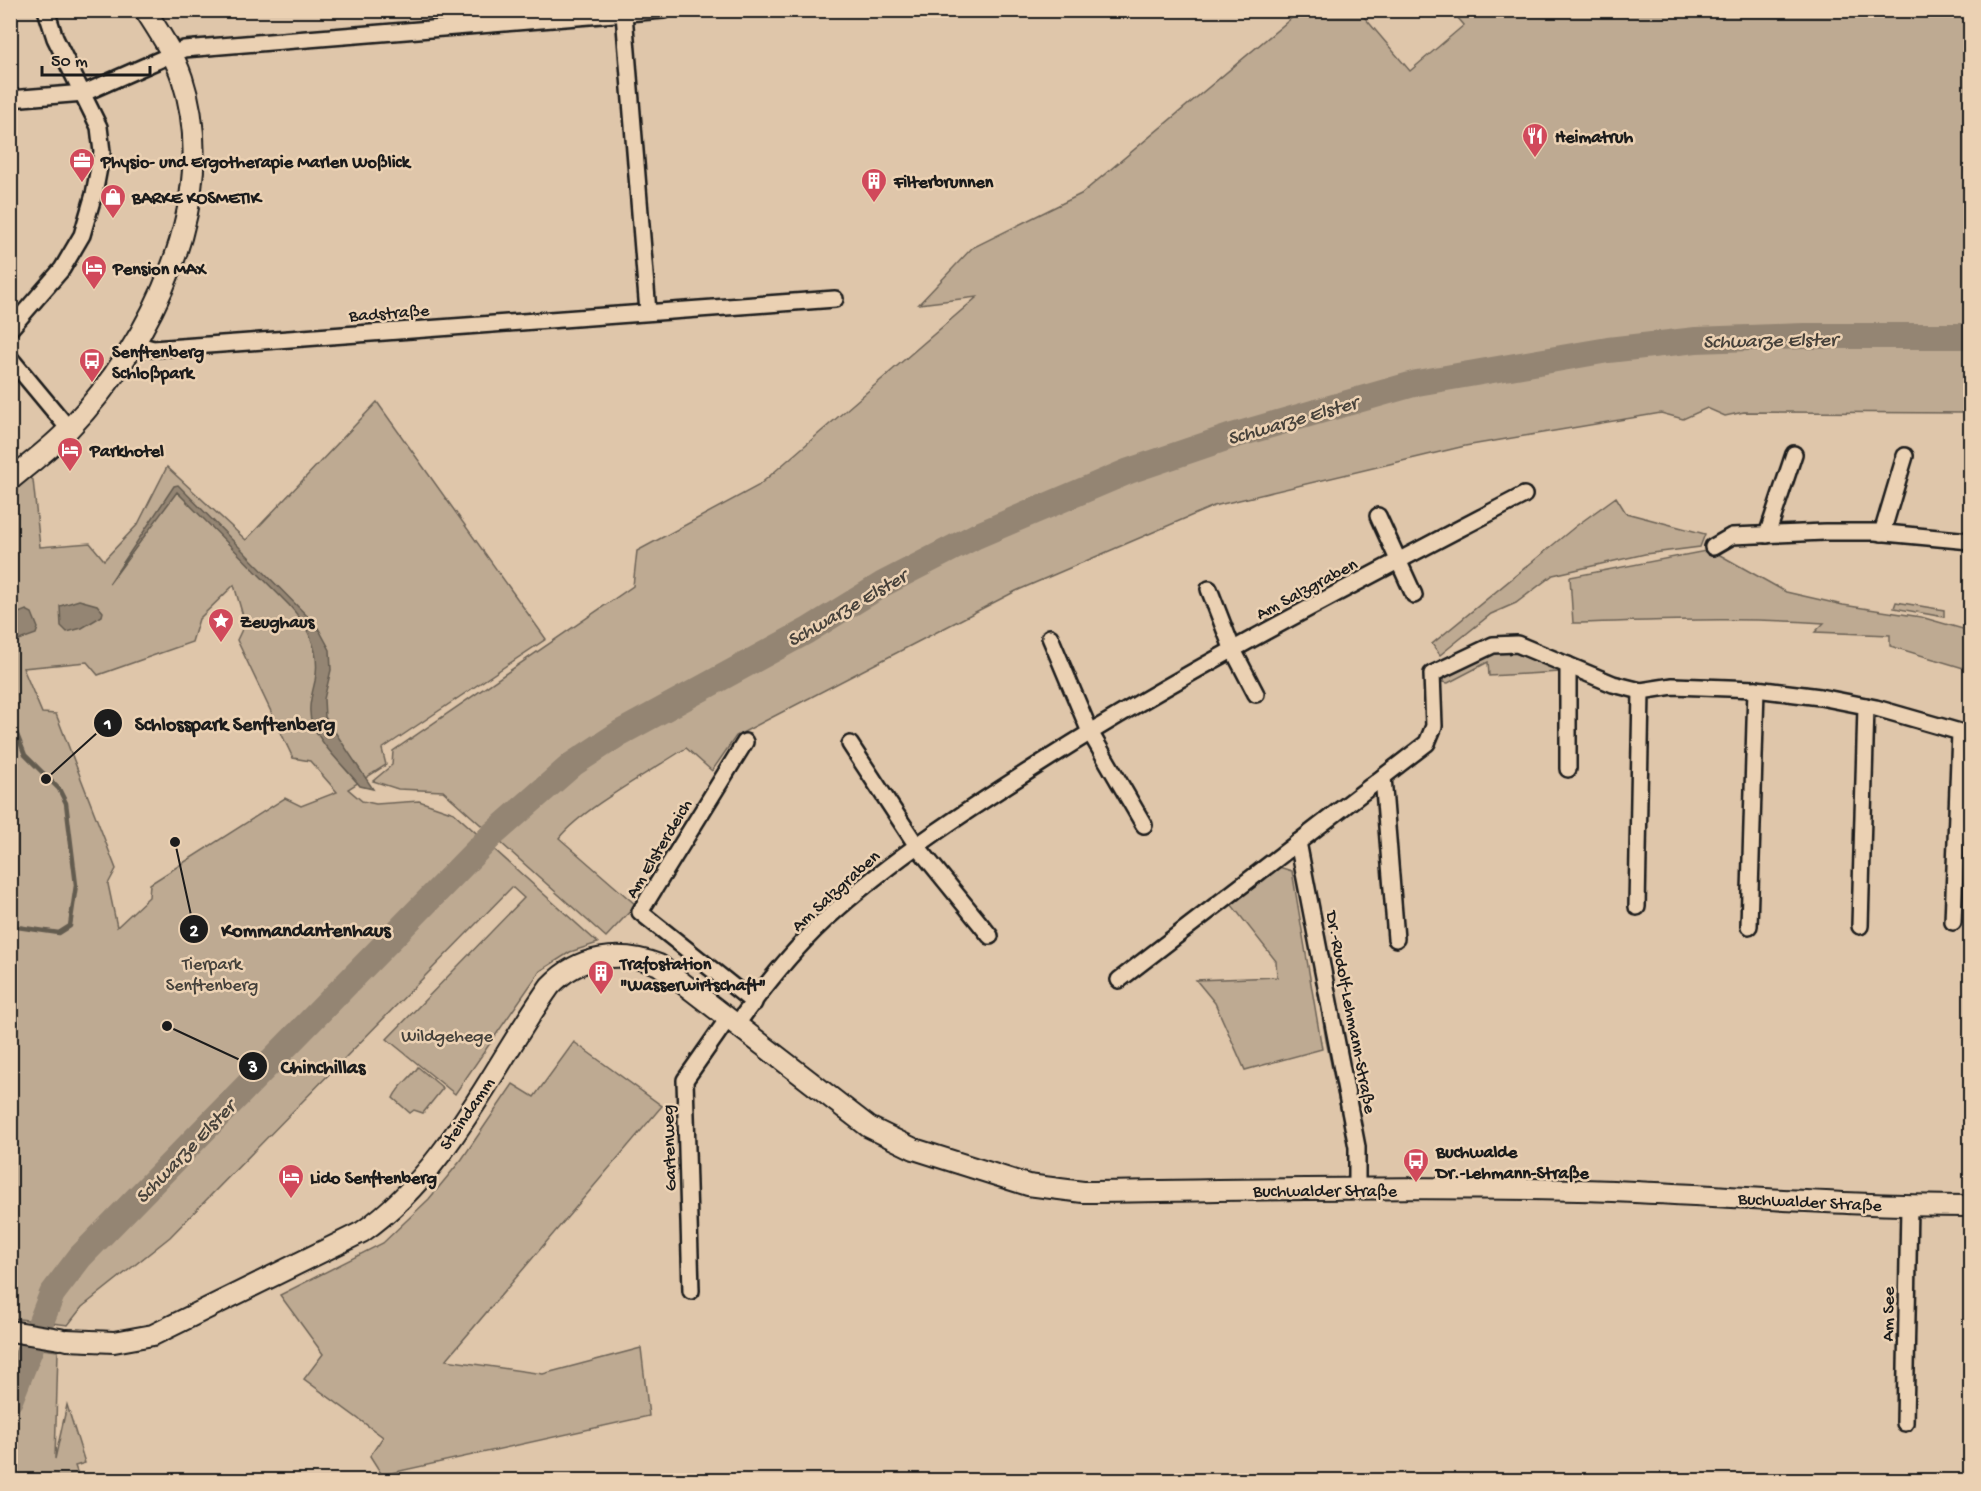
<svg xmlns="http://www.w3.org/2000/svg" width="1981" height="1491" viewBox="0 0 1981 1491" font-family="'Gochi Hand',sans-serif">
	<rect width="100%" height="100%" fill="#dfc6aa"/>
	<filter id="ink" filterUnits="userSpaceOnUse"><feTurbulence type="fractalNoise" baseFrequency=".0167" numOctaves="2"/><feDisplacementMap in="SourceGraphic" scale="12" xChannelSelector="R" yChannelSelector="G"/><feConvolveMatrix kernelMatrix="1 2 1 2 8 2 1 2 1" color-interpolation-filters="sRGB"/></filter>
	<g filter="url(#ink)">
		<g fill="#beaa92" stroke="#6d6357" stroke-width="1.5" fill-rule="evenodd">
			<path d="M 1300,11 L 1359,11 L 1410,71 L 1464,25 L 1452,11 L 1970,11 L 1970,324 L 1952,327 L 1951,345 L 1970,346 L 1970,413 L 1744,412 L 1725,416 L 1707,408 L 1683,419 L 1661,413 L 1465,446 L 1214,506 L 1016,591 L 736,736 L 712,771 L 686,748 C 653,770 582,809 559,838 L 636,905 L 606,937 L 443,791 L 398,789 L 373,781 L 392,765 L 393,751 L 633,586 L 637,551 L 758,486 L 977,297 L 919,304 L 972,248 L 1081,194 Z"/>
			<path d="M 377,402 L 546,639 L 382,749 L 386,765 L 348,789 L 362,801 L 376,804 L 419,801 L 454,813 L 598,943 L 570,952 L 540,971 L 455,1094 L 387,1039 L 524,898 L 512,887 L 170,1237 L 82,1307 L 68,1325 L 11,1318 L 11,488 L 27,475 L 33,480 L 40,547 L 90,543 L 104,560 L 138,524 L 167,467 L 246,540 ZM 234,585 L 245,623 L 237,640 L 293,758 L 310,761 L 337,792 L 301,806 L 285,798 L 150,884 L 149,897 L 117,927 L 108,884 L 116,869 L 56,714 L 42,713 L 23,668 L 87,662 L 98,675 L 192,642 L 199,619 Z"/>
			<path d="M 1616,497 L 1626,513 L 1705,534 L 1700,547 L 1645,554 L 1553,575 L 1516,603 L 1491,614 L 1440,655 L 1432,644 L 1576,526 Z"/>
			<path d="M 1711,550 L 1786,592 L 1843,605 L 1921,617 L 1970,631 L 1970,670 L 1890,646 L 1890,635 L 1815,632 L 1824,623 C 1741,617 1657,621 1573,623 L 1570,577 Z"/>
			<path d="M 1896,602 L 1944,610 L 1944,617 L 1894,608 Z"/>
			<path d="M 1495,649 L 1511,650 L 1554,667 L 1559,672 L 1489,676 L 1488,662 L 1448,683 L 1442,682 L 1452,670 Z"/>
			<path d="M 1279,867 L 1292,871 L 1322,1049 L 1245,1070 L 1215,1003 L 1196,980 L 1277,977 L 1276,961 L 1231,904 Z"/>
			<path d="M 1299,875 L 1340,1089 L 1353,1167 L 1348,1168 L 1348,1145 L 1326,1040 Z"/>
			<path d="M 574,1042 L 662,1106 L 446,1360 L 543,1374 L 641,1348 L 649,1416 L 382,1475 L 370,1456 L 383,1437 L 304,1379 L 323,1354 L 280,1295 L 383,1243 L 429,1199 L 462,1159 L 513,1084 L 534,1097 Z"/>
			<path d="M 418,1067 L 443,1088 L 423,1113 L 414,1110 L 410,1113 L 393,1098 C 399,1084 410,1080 418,1067 Z"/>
			<path d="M 18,1346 L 58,1351 L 55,1459 L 67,1405 L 85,1463 L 75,1466 L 80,1480 L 11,1480 L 10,1367 Z"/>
		</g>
		<g fill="#948573" stroke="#645b50" stroke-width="1.5">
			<path d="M 1970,324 L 1970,346 L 1950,345 L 1952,327 Z"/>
			<path d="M 178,485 L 317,626 L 330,650 L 331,670 L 324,699 L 325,717 L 373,789 L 360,786 C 345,767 321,746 312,723 C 307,710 312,694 315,681 C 321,652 309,627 289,605 L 177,492 L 109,584 L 174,486 Z"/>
			<path d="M 79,600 L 97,605 L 103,612 L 102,616 L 82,628 L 67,632 L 61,626 L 60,606 Z"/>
			<path d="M 26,610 L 32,613 L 38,628 L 36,634 L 11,643 L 11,616 Z"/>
		</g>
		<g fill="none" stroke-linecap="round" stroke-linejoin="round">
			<path stroke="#645b50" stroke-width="4.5" d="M 10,717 L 25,755 L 59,789 L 66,803 L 76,885 L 70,926 L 59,933 L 10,926"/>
			<path stroke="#948573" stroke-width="26" d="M 10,1400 L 52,1294 L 80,1257 L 491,836 L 573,764 L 620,733 L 807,631 L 883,584 L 976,536 L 1129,471 L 1229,437 L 1417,383 L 1608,350 L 1696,340 L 1804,336 L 1970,336"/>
			<defs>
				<g id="minor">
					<path d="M 624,14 L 648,312"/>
					<path d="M 10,99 L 84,93 L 184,49 L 664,10"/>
					<path d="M 10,329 L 62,269 L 82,235 L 94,194 L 102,152 L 99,127 L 55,38 L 46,10"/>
					<path d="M 135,344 L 153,349 L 835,299"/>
					<path d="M 10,358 L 69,429"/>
					<path d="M 1378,516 L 1414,595"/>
					<path d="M 1882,533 L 1905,456"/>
					<path d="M 1767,535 L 1794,454"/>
					<path d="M 1713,547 L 1732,536 L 1825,532 L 1875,532 L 1970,541"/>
					<path d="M 1209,589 L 1232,648 L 1256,694"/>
					<path d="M 1050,637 L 1090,732 L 1144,825"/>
					<path d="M 1568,665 L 1568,769"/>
					<path d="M 745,742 L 640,912 L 754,1003"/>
					<path d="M 850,744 L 917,846 L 990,936"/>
					<path d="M 1383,777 L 1396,939"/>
					<path d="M 1298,842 L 1357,1147 L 1357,1189"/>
					<path d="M 1637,907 L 1641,691"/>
					<path d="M 1749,926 L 1756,689"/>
					<path d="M 1860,926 L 1866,706"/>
					<path d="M 1119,980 L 1427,743 L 1434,726 L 1432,674 L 1493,645 L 1517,644 L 1613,684 L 1641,691 L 1673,686 L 1756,689 L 1820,697 L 1876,708 L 1960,732 L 1953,922"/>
					<path d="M 737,1024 C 763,988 792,951 824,921 C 892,858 972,807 1049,758 C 1202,661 1364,579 1524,495"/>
					<path d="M 691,1291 L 685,1080 L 729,1017"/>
					<path d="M 1905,1423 L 1909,1206"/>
				</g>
				<g id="tertiary">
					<path d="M 10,480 C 30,463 51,448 69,429 C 152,343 222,198 182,78 C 174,54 159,32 145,10"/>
					<path d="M 10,1331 L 60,1339"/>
					<path d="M 67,1340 L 114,1342 L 153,1335 L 362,1232 C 447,1173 492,1068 550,986 C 579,955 621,950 659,965 L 869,1127 L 914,1149 L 1028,1185 L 1083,1192 C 1259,1190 1437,1185 1613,1191 C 1732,1196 1851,1206 1970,1206"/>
				</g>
			</defs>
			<use href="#minor" stroke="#1c1c1c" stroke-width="20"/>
			<use href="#tertiary" stroke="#1c1c1c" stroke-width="24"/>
			<use href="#minor" stroke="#ebd1b3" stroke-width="15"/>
			<use href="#tertiary" stroke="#ebd1b3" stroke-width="20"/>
		</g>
	</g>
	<defs>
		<symbol id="restaurant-pin" viewBox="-11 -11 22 30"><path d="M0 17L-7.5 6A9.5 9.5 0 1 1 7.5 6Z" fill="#d1495b" stroke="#ebd1b3"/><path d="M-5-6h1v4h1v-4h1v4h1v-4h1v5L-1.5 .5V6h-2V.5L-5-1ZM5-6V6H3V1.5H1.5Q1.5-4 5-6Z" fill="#fff"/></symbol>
		<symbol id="office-pin" viewBox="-11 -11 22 30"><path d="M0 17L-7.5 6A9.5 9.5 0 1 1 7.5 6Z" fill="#d1495b" stroke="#ebd1b3"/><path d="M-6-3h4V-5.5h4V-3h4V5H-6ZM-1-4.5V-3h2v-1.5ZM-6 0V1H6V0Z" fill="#fff"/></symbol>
		<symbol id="building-pin" viewBox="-11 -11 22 30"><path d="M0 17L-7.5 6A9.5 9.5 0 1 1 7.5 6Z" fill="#d1495b" stroke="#ebd1b3"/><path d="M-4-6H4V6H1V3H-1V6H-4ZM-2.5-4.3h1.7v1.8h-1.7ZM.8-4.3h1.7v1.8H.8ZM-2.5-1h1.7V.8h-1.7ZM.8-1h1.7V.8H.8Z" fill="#fff"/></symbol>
		<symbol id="shop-pin" viewBox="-11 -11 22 30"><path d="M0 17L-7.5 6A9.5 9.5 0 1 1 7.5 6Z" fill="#d1495b" stroke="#ebd1b3"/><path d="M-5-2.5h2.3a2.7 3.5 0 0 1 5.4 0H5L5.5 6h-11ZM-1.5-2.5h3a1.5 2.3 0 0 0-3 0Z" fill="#fff"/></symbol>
		<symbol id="hotel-pin" viewBox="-11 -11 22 30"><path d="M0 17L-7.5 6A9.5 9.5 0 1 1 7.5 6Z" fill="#d1495b" stroke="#ebd1b3"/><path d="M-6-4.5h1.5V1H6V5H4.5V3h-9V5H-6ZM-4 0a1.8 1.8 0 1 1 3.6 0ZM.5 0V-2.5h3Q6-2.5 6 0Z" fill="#fff"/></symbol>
		<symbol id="bus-pin" viewBox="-11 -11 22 30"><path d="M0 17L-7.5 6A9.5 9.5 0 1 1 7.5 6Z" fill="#d1495b" stroke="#ebd1b3"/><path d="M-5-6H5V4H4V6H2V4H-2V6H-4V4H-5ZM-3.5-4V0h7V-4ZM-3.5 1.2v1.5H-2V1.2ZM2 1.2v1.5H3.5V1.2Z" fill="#fff"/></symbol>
		<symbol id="sight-pin" viewBox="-11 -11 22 30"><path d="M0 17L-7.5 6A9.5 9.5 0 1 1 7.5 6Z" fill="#d1495b" stroke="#ebd1b3"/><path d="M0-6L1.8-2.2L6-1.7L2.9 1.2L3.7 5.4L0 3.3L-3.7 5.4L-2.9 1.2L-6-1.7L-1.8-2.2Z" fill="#fff"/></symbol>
	</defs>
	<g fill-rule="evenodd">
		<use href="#restaurant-pin" x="1520" y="121" width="30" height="40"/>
		<use href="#office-pin" x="67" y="146" width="30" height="40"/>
		<use href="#building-pin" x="859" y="166" width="30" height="40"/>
		<use href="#shop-pin" x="98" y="182" width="30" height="40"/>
		<use href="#hotel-pin" x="79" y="253" width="30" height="40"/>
		<use href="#bus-pin" x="77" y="346" width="30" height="40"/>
		<use href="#hotel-pin" x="55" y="435" width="30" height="40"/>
		<use href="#sight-pin" x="206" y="606" width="30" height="40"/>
		<use href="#building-pin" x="586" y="958" width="30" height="40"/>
		<use href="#bus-pin" x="1401" y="1146" width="30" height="40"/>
		<use href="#hotel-pin" x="276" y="1162" width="30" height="40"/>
	</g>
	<g text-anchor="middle" stroke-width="5" stroke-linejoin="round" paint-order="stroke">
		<g font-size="18" font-weight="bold" fill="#1c1c1c" stroke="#ebd1b3" text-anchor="start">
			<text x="1555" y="142">Heimatruh</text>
			<text x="101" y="167">Physio- und Ergotherapie Marlen Woßlick</text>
			<text x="894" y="187">Filterbrunnen</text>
			<text x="132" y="203">BARKE KOSMETIK</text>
			<text x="113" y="274">Pension MAX</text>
			<text x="112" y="357">Senftenberg<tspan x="112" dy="21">Schloßpark</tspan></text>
			<text x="90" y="456">Parkhotel</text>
			<text x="240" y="627">Zeughaus</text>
			<text x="620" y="969">Trafostation<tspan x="620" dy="21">"Wasserwirtschaft"</tspan></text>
			<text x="1436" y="1157">Buchwalde<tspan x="1436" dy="21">Dr.-Lehmann-Straße</tspan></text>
			<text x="310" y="1183">Lido Senftenberg</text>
		</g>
		<g font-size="18" fill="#1c1c1c" stroke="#ebd1b3">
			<text transform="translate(389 312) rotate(-4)" y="6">Badstraße</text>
			<text transform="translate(1306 588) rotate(-28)" y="6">Am Salzgraben</text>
			<text transform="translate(658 848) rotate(-59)" y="6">Am Elsterdeich</text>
			<text transform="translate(835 890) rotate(-42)" y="6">Am Salzgraben</text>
			<text transform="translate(1352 1012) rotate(79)" y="6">Dr.-Rudolf-Lehmann-Straße</text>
			<text transform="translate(466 1113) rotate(-56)" y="6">Steindamm</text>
			<text transform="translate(668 1148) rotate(-92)" y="6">Gartenweg</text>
			<text x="1325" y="1196">Buchwalder Straße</text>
			<text transform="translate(1810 1201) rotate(3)" y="6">Buchwalder Straße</text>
			<text transform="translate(1887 1314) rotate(-89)" y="6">Am See</text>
		</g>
		<g font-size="18" fill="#44403a" stroke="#ebd1b3">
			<text x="212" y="969">Tierpark<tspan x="212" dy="21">Senftenberg</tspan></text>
			<text x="447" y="1041">Wildgehege</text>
		</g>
		<g font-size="20" font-style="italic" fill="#46413a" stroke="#ebd1b3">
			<text transform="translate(1770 339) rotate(-1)" y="7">Schwarze Elster</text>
			<text transform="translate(1292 419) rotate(-16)" y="7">Schwarze Elster</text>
			<text transform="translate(846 607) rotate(-30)" y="7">Schwarze Elster</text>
			<text transform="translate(184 1151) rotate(-46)" y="7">Schwarze Elster</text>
		</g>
	</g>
	<path fill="none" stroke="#1c1c1c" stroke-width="2" d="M46 779L108 723M175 842L194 929M167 1026L253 1066"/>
	<g fill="#1c1c1c" stroke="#ebd1b3" stroke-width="2">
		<circle cx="46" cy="779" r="6"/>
		<circle cx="175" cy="842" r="6"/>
		<circle cx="167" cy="1026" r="6"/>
		<circle cx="108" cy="723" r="15"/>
		<circle cx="194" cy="929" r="15"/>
		<circle cx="253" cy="1066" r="15"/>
	</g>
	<g font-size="18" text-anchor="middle" font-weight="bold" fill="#fff">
		<text x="108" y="729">1</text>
		<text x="194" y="936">2</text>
		<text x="253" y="1072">3</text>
	</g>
	<g font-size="20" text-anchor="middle" font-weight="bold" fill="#1c1c1c" stroke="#ebd1b3" stroke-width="5" stroke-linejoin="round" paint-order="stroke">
		<text x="235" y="730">Schlosspark Senftenberg</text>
		<text x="306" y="936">Kommandantenhaus</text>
		<text x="323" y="1073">Chinchillas</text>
	</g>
	<rect width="1981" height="1491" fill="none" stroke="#ebd1b3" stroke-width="36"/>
	<rect x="18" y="18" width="1945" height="1455" fill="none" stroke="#1c1c1c" stroke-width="2" filter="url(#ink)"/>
	<path d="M42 66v9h108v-9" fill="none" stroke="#1c1c1c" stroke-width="3"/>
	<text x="51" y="66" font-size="18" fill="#1c1c1c" stroke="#ebd1b3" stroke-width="4.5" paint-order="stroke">50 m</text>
</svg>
